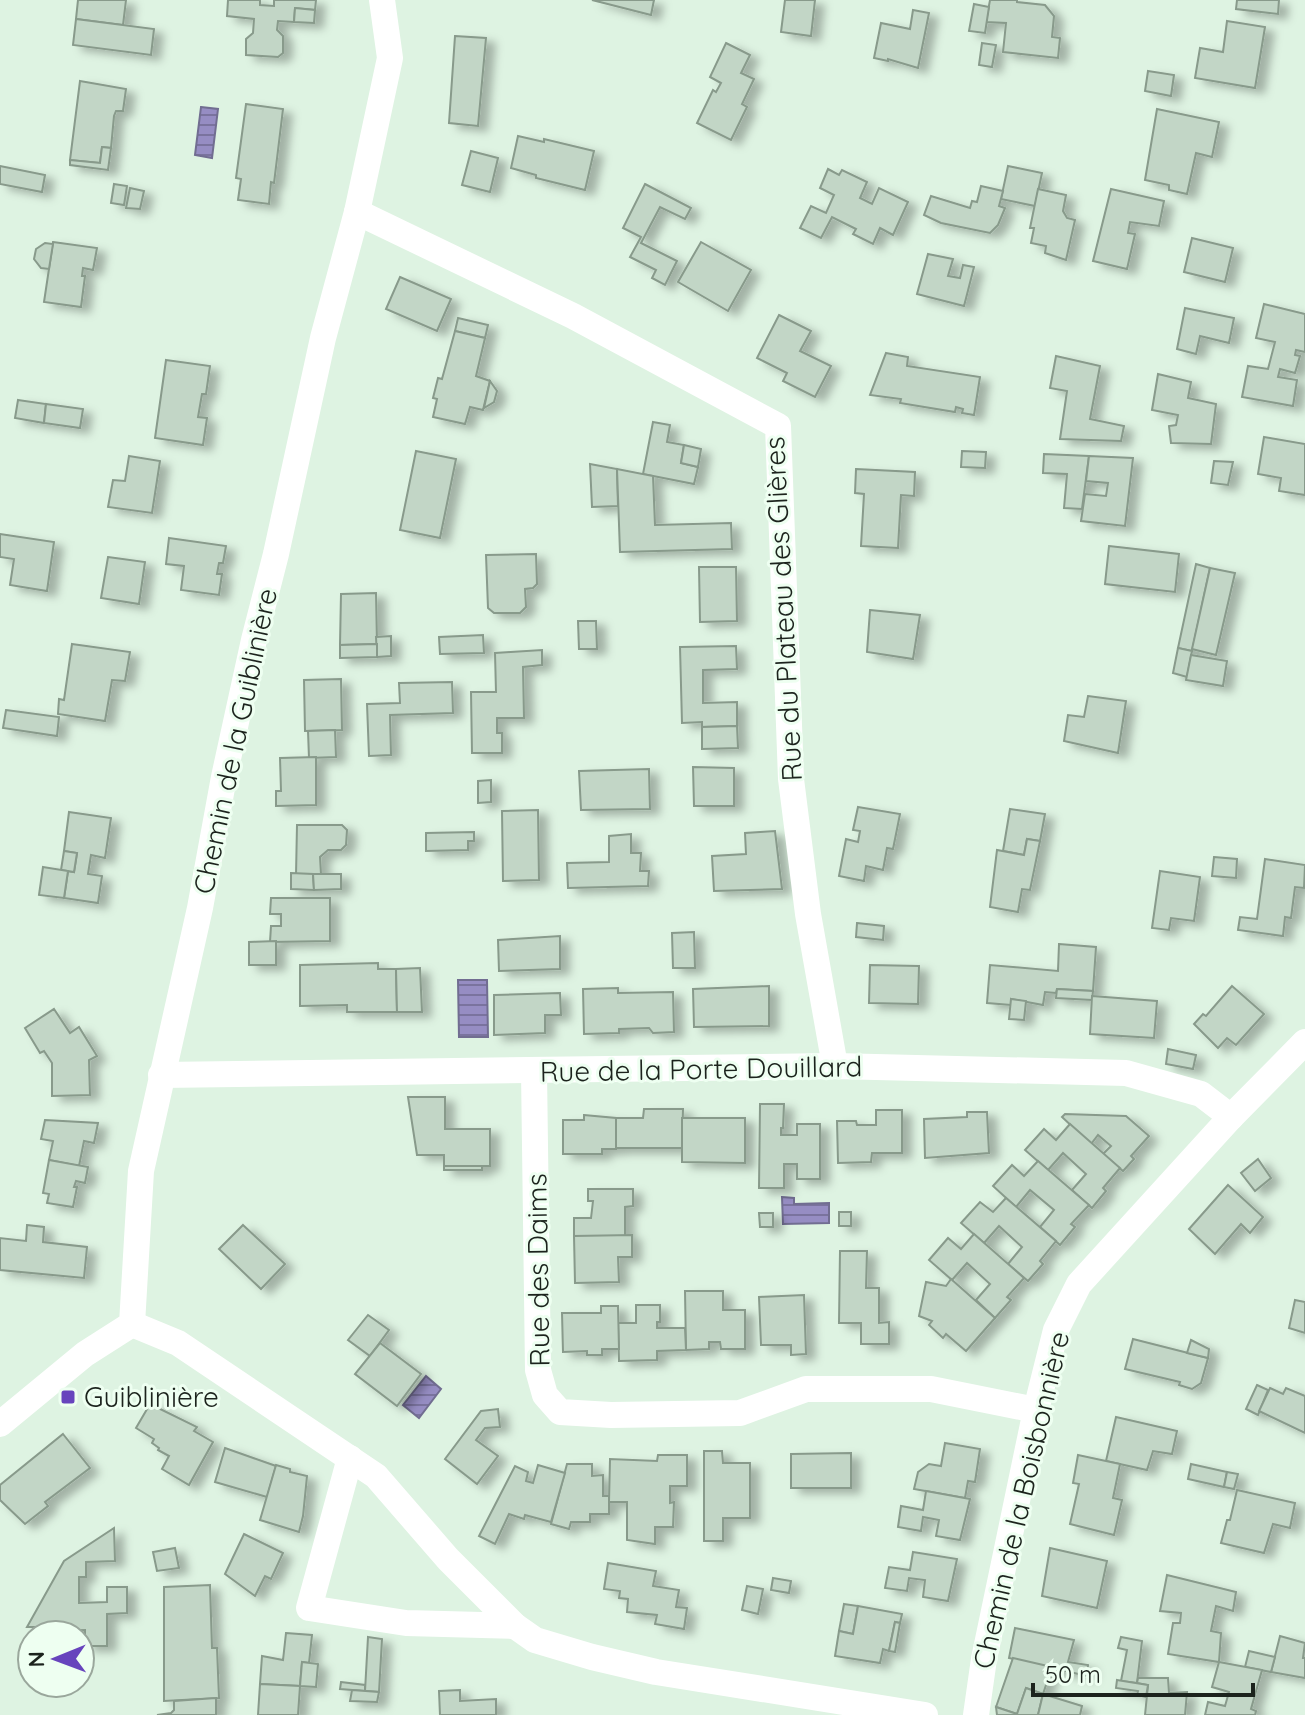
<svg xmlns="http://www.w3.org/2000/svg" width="1305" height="1715" viewBox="0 0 1305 1715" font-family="Quicksand,sans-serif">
	<defs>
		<pattern id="water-rules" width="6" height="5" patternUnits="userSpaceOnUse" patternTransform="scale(2)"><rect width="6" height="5" fill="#968dc3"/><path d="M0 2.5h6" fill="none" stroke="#7a739e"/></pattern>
		<filter id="shadow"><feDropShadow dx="9" dy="5" stdDeviation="4" flood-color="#0004"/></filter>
	</defs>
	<rect width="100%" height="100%" fill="#def3e2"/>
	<g fill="url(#water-rules)" stroke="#716d91" stroke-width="2">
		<path d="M 201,107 L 218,109 L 212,158 L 195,155 Z"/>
		<path d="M 458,980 L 487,980 L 488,1037 L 459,1037 Z"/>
		<path d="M 782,1197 L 794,1198 L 794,1204 L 829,1203 L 829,1223 L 783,1224 Z"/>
		<path d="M 426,1376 L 441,1389 L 419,1418 L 403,1405 Z"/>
	</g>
	<g fill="#c2d6c6" stroke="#889a8b" stroke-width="2" filter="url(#shadow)">
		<path d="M 78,0 L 126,0 L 123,25 L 76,19 Z"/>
		<path d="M 228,0 L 260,0 L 260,5 L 274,6 L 274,0 L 316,0 L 315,10 L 295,8 L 294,22 L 278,21 L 277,30 L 283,36 L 283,53 L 278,57 L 246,55 L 246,39 L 253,33 L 254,19 L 227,16 Z"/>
		<path d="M 592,0 L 654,0 L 651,15 Z"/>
		<path d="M 785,0 L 815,0 L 811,36 L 781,32 Z"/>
		<path d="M 990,0 L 1017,0 L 1017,2 L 1045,5 L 1054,16 L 1052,37 L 1060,38 L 1058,58 L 1003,52 L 1006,23 L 986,22 Z"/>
		<path d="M 1237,0 L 1279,0 L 1278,14 L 1236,9 Z"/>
		<path d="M 974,4 L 989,7 L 985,33 L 969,31 Z"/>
		<path d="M 295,8 L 315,10 L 314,23 L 294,22 Z"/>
		<path d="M 913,10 L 929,13 L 918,68 L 888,59 L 888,61 L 874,58 L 881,23 L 910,29 Z"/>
		<path d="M 76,19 L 154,29 L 151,55 L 73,45 Z"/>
		<path d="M 1227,21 L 1265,27 L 1255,88 L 1195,78 L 1200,48 L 1223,52 Z"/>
		<path d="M 455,36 L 486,38 L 478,126 L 449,123 Z"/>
		<path d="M 726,43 L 750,55 L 741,73 L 754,79 L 742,104 L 747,107 L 731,140 L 697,123 L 713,90 L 716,92 L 721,83 L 710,77 Z"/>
		<path d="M 982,43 L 996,45 L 992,67 L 979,65 Z"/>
		<path d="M 1148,71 L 1174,75 L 1171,96 L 1145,91 Z"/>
		<path d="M 80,81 L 126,89 L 123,111 L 116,111 L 114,116 L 111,148 L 102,147 L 100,163 L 70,160 Z"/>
		<path d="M 246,104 L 283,109 L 274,183 L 271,182 L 269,204 L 238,200 L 241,179 L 236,178 Z"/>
		<path d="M 1157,109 L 1219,122 L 1212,157 L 1196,153 L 1187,194 L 1169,190 L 1169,185 L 1145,180 Z"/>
		<path d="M 518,136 L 544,142 L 544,139 L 594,151 L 585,190 L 536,178 L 536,175 L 511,168 Z"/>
		<path d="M 102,147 L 111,148 L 108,170 L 70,165 L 70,160 L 100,163 Z"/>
		<path d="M 471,151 L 498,158 L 490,192 L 462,185 Z"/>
		<path d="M 0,166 L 45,175 L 42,192 L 0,184 Z"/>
		<path d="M 1008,166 L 1042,173 L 1035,206 L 1001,199 Z"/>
		<path d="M 828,169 L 839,175 L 842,170 L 867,182 L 860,198 L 872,204 L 879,188 L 908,202 L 893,235 L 880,228 L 873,244 L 853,234 L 856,229 L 832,217 L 821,238 L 800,228 L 811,206 L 826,213 L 834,195 L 820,188 Z"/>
		<path d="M 114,184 L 127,186 L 124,205 L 111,203 Z"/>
		<path d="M 645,184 L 691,208 L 685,219 L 660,207 L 641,243 L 677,261 L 665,285 L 652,278 L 656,270 L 630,257 L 641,237 L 623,228 Z"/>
		<path d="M 981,186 L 1003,191 L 999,206 L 1005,208 L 998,225 L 990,233 L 941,223 L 924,215 L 931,196 L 970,208 L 972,201 L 977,202 Z"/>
		<path d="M 130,188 L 144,191 L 140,209 L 126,208 Z"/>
		<path d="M 1038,189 L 1066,195 L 1063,211 L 1067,218 L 1075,220 L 1066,260 L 1045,253 L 1046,246 L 1031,243 L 1034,228 L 1030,228 Z"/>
		<path d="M 1111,189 L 1164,201 L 1159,226 L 1130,222 L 1128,233 L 1135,234 L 1127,269 L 1093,261 Z"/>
		<path d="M 1192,238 L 1233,248 L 1225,282 L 1184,272 Z"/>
		<path d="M 53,242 L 97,248 L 93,270 L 83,268 L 82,276 L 85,276 L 81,307 L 44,302 Z"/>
		<path d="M 701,242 L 751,270 L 728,311 L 678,282 Z"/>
		<path d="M 45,243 L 53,244 L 49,269 L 41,268 L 34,259 L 36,249 Z"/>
		<path d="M 928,254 L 953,259 L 948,276 L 960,278 L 963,265 L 974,267 L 964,306 L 917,294 Z"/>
		<path d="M 400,277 L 451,299 L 437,331 L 386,309 Z"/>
		<path d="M 1264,304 L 1305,314 L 1305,352 L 1296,350 L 1295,355 L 1300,356 L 1295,373 L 1280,369 L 1278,377 L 1297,380 L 1293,406 L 1242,397 L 1248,366 L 1268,369 L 1275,342 L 1256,338 Z"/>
		<path d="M 1185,308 L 1234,318 L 1229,343 L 1200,336 L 1196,354 L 1177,349 Z"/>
		<path d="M 779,315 L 811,331 L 800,351 L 831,366 L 815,397 L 783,381 L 787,373 L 757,358 Z"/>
		<path d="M 458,318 L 488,325 L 485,338 L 455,331 Z"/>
		<path d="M 455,331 L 485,338 L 476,376 L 490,381 L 483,410 L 470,407 L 465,424 L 433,417 L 437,399 L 433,398 L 438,378 L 442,379 Z"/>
		<path d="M 886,353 L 908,357 L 907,366 L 980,377 L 974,415 L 962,413 L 963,409 L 956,407 L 955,412 L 900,403 L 901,399 L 870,395 Z"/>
		<path d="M 1056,356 L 1100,366 L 1090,419 L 1124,426 L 1121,441 L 1060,439 L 1067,391 L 1050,388 Z"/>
		<path d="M 166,360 L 210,366 L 206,394 L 202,394 L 198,417 L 207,418 L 203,445 L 155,438 Z"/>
		<path d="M 1158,374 L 1191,382 L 1188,398 L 1216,404 L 1211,444 L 1171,443 L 1169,426 L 1176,425 L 1178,415 L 1152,410 Z"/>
		<path d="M 490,381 L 497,391 L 494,402 L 484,408 Z"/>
		<path d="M 18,400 L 46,404 L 44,423 L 15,418 Z"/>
		<path d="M 46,404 L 83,409 L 80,428 L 44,423 Z"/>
		<path d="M 653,422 L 670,425 L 667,442 L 684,445 L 681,463 L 698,467 L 694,484 L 643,474 Z"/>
		<path d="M 1264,437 L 1305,444 L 1305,495 L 1279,491 L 1281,478 L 1258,474 Z"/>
		<path d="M 684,445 L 701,449 L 698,467 L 681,463 Z"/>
		<path d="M 416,451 L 456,459 L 440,538 L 400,530 Z"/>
		<path d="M 962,451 L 986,452 L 985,468 L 961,467 Z"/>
		<path d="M 1044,454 L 1089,456 L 1082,509 L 1064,508 L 1067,474 L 1043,473 Z"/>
		<path d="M 129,456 L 160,461 L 152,513 L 108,507 L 113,480 L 125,481 Z"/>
		<path d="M 1089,456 L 1133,458 L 1125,526 L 1081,521 L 1085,494 L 1106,496 L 1108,483 L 1086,481 Z"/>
		<path d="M 1214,461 L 1233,462 L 1228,485 L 1211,483 Z"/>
		<path d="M 590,464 L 617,469 L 618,506 L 592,507 Z"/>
		<path d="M 617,469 L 653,476 L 655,525 L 731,523 L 732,549 L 620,552 Z"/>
		<path d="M 856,469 L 915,472 L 914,496 L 901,495 L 898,548 L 861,546 L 864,494 L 855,493 Z"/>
		<path d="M 0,534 L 54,542 L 47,591 L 10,585 L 14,559 L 0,557 Z"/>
		<path d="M 169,538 L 226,546 L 223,563 L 219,563 L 217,574 L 222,574 L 219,595 L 181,590 L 184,566 L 166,564 Z"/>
		<path d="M 1109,546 L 1179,554 L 1175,592 L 1105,584 Z"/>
		<path d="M 536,554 L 537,584 L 533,588 L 525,589 L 526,607 L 520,613 L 494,613 L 488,608 L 486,555 Z"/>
		<path d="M 108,557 L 145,562 L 139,604 L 101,598 Z"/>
		<path d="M 1196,564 L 1210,568 L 1192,651 L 1178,648 Z"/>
		<path d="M 699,567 L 736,567 L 737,621 L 700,622 Z"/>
		<path d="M 1210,568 L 1235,573 L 1216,655 L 1192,649 Z"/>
		<path d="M 376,593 L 377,644 L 340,645 L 341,594 Z"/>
		<path d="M 870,610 L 920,615 L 913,659 L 867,652 Z"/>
		<path d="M 578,621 L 596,621 L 597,649 L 579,649 Z"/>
		<path d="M 483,635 L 484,653 L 440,654 L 439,637 Z"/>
		<path d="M 391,636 L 391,656 L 377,657 L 376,637 Z"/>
		<path d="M 72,644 L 130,652 L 125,681 L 112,680 L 105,721 L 58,714 L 59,699 L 64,700 Z"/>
		<path d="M 377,644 L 377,657 L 340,658 L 340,645 Z"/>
		<path d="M 736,646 L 737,669 L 703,670 L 703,703 L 737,702 L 737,726 L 702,727 L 702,722 L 682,723 L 680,647 Z"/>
		<path d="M 1178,648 L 1192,651 L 1187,677 L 1173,673 Z"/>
		<path d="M 542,650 L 542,665 L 523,667 L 524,718 L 497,718 L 497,733 L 502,733 L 502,753 L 472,753 L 471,692 L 496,692 L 495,653 Z"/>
		<path d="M 1191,655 L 1227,661 L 1223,686 L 1186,680 Z"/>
		<path d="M 341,679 L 342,730 L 305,731 L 304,680 Z"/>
		<path d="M 452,682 L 453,713 L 390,715 L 391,755 L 369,756 L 367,704 L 400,703 L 399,683 Z"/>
		<path d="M 1088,696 L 1126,701 L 1118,753 L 1064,741 L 1068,715 L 1084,717 Z"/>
		<path d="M 6,710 L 59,717 L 57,736 L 3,728 Z"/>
		<path d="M 737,726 L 738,748 L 702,749 L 702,727 Z"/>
		<path d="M 335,730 L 336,757 L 309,758 L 308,731 Z"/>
		<path d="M 316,757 L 316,805 L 276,806 L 276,791 L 281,791 L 280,758 Z"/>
		<path d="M 693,767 L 734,768 L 734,806 L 694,806 Z"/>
		<path d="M 649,769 L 650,809 L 581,810 L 579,771 Z"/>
		<path d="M 491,780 L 491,802 L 478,803 L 478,781 Z"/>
		<path d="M 858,807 L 900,814 L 893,849 L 887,848 L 883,870 L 866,866 L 864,881 L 839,876 L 846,839 L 858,842 L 860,831 L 853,830 Z"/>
		<path d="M 1010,809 L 1045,814 L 1040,841 L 1027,839 L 1024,855 L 1003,851 Z"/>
		<path d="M 538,810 L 539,880 L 503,881 L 502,811 Z"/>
		<path d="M 69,812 L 111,818 L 105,858 L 91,855 L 88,874 L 102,876 L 98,903 L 64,898 L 68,871 L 74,872 L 77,853 L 64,851 Z"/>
		<path d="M 297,825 L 342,825 L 347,830 L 346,845 L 341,850 L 328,850 L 320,857 L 321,874 L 296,875 Z"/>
		<path d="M 775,831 L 782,889 L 714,891 L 712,856 L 746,854 L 745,833 Z"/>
		<path d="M 474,832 L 474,841 L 468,841 L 468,850 L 426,851 L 426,833 Z"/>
		<path d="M 631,834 L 631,853 L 641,853 L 640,871 L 649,871 L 648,886 L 568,888 L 567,863 L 609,862 L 609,836 Z"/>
		<path d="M 1027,839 L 1040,841 L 1030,890 L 1022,889 L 1018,912 L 990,907 L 997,850 L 1024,855 Z"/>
		<path d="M 64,851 L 77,853 L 74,872 L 61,870 Z"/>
		<path d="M 1214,857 L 1237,859 L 1236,878 L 1212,876 Z"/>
		<path d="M 1265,859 L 1305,865 L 1304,888 L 1295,887 L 1291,918 L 1285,917 L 1283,936 L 1238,930 L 1240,917 L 1257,919 Z"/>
		<path d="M 43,867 L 68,871 L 64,898 L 39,895 Z"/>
		<path d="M 1160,871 L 1200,877 L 1194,921 L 1171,918 L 1169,930 L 1152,928 Z"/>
		<path d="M 291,873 L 313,874 L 314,890 L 291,889 Z"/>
		<path d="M 313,874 L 341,874 L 341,889 L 314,890 Z"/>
		<path d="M 271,898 L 330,898 L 330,941 L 270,942 L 271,926 L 281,926 L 281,914 L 270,914 Z"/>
		<path d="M 857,923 L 884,926 L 883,940 L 856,937 Z"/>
		<path d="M 694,932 L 695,968 L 673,968 L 672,933 Z"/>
		<path d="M 560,936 L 560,969 L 499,971 L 498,940 Z"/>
		<path d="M 276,941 L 276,965 L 249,965 L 249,942 Z"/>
		<path d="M 1059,944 L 1096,947 L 1093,991 L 1057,989 L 1056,993 L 1045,992 L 1043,1005 L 1011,999 L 1011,1005 L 987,1003 L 990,965 L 1058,971 Z"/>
		<path d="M 378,963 L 378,969 L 396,969 L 397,1012 L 347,1012 L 347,1005 L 300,1006 L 300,965 Z"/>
		<path d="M 870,965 L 919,966 L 918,1004 L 869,1003 Z"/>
		<path d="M 420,968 L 422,1012 L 397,1012 L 396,969 Z"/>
		<path d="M 769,986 L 769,1026 L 694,1027 L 693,989 Z"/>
		<path d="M 1232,986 L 1264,1014 L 1236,1045 L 1227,1038 L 1218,1048 L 1194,1024 L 1203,1014 L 1206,1016 Z"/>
		<path d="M 618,988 L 618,993 L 673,992 L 674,1032 L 653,1033 L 649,1028 L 619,1029 L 619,1033 L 584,1034 L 583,989 Z"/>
		<path d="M 1057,989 L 1093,991 L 1092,1000 L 1056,998 Z"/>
		<path d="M 560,993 L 561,1015 L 545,1015 L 545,1033 L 494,1035 L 494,995 Z"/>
		<path d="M 1092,996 L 1157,1001 L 1154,1038 L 1090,1034 Z"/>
		<path d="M 1011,999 L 1026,1001 L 1024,1020 L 1009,1019 Z"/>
		<path d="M 54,1009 L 70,1033 L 79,1027 L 97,1056 L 89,1060 L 90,1095 L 52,1096 L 52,1063 L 44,1051 L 40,1053 L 25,1028 Z"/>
		<path d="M 1168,1049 L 1196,1055 L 1193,1069 L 1166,1064 Z"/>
		<path d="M 408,1097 L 445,1097 L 445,1129 L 490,1129 L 490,1166 L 444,1166 L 444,1155 L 417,1155 Z"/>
		<path d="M 760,1104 L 784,1104 L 783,1128 L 781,1128 L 781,1135 L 797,1135 L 797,1124 L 820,1124 L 820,1179 L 797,1179 L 797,1164 L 784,1164 L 784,1188 L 759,1188 Z"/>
		<path d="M 644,1109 L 683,1109 L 682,1148 L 616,1148 L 616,1118 L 643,1118 Z"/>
		<path d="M 876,1110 L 902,1110 L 902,1153 L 872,1153 L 871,1162 L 838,1163 L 837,1121 L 856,1121 L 857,1125 L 876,1125 Z"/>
		<path d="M 967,1112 L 987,1112 L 989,1153 L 925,1158 L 924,1119 L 967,1117 Z"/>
		<path d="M 1065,1114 L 1126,1116 L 1149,1136 L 1131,1156 L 1134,1159 L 1123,1171 L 1103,1154 L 1111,1146 L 1098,1135 L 1091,1144 L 1062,1117 Z"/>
		<path d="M 584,1115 L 616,1118 L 616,1149 L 602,1149 L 602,1154 L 563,1154 L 563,1120 L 584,1120 Z"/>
		<path d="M 682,1118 L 745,1118 L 745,1163 L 682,1162 Z"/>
		<path d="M 45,1120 L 98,1123 L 94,1143 L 84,1141 L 79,1166 L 49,1160 L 53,1141 L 41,1139 Z"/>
		<path d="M 1070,1124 L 1120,1168 L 1103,1188 L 1106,1191 L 1092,1208 L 1072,1190 L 1086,1174 L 1063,1153 L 1048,1170 L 1025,1150 L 1044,1129 L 1056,1140 Z"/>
		<path d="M 1258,1159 L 1271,1178 L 1255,1191 L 1241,1173 Z"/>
		<path d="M 49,1160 L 88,1167 L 85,1183 L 76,1181 L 74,1187 L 77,1187 L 73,1207 L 47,1203 L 49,1194 L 43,1193 Z"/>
		<path d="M 1038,1161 L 1089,1205 L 1071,1224 L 1075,1227 L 1060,1245 L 1040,1227 L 1054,1210 L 1030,1190 L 1016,1207 L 993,1186 L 1012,1165 L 1024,1176 Z"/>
		<rect x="444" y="1166" width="38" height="4"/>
		<path d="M 1228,1185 L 1263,1217 L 1250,1233 L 1241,1224 L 1215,1254 L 1189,1229 Z"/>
		<path d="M 588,1189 L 633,1189 L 633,1206 L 625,1207 L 625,1236 L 574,1236 L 574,1218 L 591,1218 L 593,1201 L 588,1201 Z"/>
		<path d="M 1006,1198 L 1056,1241 L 1040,1261 L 1043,1264 L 1028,1281 L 1008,1264 L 1022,1247 L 999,1226 L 984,1243 L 961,1223 L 980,1202 L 993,1212 Z"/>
		<rect x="839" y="1212" width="12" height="14"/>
		<path d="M 759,1213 L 773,1213 L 773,1227 L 760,1227 Z"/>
		<path d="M 27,1225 L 44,1227 L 43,1242 L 87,1247 L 84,1278 L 0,1270 L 0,1238 L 26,1241 Z"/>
		<path d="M 243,1225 L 285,1264 L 261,1289 L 219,1249 Z"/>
		<path d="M 974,1234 L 1024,1278 L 1007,1297 L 1011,1300 L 995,1318 L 976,1300 L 990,1284 L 967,1263 L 952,1280 L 929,1260 L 948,1238 L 961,1249 Z"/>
		<path d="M 632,1235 L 632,1257 L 618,1257 L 619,1282 L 575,1283 L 574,1236 Z"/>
		<path d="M 840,1251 L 867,1251 L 866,1288 L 879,1288 L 879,1323 L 889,1322 L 889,1344 L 861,1344 L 861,1323 L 839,1323 Z"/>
		<path d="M 951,1279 L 995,1318 L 966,1351 L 946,1334 L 943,1338 L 929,1325 L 932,1321 L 919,1316 L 926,1282 L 946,1286 Z"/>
		<path d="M 685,1291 L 723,1291 L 723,1310 L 745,1310 L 745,1349 L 721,1349 L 720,1342 L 709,1342 L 709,1349 L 686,1350 Z"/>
		<path d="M 804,1295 L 806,1354 L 791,1355 L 791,1345 L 761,1345 L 759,1297 Z"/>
		<path d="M 1295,1300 L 1305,1302 L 1305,1333 L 1289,1328 Z"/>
		<path d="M 636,1305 L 660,1305 L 660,1322 L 657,1322 L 657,1328 L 685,1328 L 686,1350 L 657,1351 L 657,1360 L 619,1361 L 618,1323 L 636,1323 Z"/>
		<path d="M 601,1306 L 618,1306 L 619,1349 L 602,1349 L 602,1355 L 587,1355 L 587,1351 L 563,1352 L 562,1313 L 601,1313 Z"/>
		<path d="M 368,1315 L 389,1330 L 370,1356 L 348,1340 Z"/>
		<path d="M 1133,1339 L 1208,1358 L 1201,1383 L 1192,1389 L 1179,1385 L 1180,1382 L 1125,1369 Z"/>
		<path d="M 1191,1340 L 1209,1349 L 1208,1358 L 1187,1353 Z"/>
		<path d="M 380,1343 L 421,1374 L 397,1406 L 355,1374 Z"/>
		<path d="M 1257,1385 L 1268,1390 L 1258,1415 L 1246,1409 Z"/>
		<path d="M 1270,1388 L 1283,1394 L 1286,1388 L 1305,1396 L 1305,1433 L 1259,1411 Z"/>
		<path d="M 150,1404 L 197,1427 L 194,1431 L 213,1442 L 189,1485 L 162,1469 L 169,1456 L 158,1450 L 159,1448 L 152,1443 L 154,1439 L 136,1428 Z"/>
		<path d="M 498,1409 L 500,1427 L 485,1428 L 476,1440 L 498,1456 L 477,1484 L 445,1459 L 481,1411 Z"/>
		<path d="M 1116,1417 L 1177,1431 L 1172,1454 L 1153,1451 L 1147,1470 L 1106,1461 Z"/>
		<path d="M 63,1434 L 90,1468 L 45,1502 L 48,1506 L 25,1524 L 0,1500 L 0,1485 Z"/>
		<path d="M 945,1443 L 980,1449 L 975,1482 L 968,1481 L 965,1498 L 914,1489 L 918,1472 L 929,1464 L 941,1466 Z"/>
		<path d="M 225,1448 L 276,1466 L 267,1497 L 215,1482 Z"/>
		<path d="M 704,1451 L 722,1451 L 723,1463 L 750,1463 L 750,1518 L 723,1518 L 723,1541 L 704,1541 Z"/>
		<path d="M 851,1453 L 851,1488 L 791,1488 L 791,1454 Z"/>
		<path d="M 658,1455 L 687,1455 L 687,1486 L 670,1486 L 670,1503 L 674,1502 L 673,1527 L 655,1527 L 655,1544 L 627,1540 L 627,1502 L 609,1502 L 610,1459 L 657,1461 Z"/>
		<path d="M 1078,1455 L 1120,1464 L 1113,1498 L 1122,1500 L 1114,1535 L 1070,1524 L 1079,1484 L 1073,1483 Z"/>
		<path d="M 567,1464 L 592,1464 L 592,1476 L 603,1475 L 603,1496 L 609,1496 L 609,1514 L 590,1514 L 590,1522 L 571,1522 L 569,1529 L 551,1524 Z"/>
		<path d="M 1191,1464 L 1227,1472 L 1224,1487 L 1188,1479 Z"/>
		<path d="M 276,1465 L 290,1469 L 290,1472 L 307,1476 L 303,1516 L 299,1532 L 260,1520 Z"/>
		<path d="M 538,1465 L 565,1473 L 551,1522 L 525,1515 L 524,1519 L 509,1514 L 495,1544 L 479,1536 L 515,1466 L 528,1472 L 526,1481 L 533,1483 Z"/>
		<path d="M 1227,1472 L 1238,1474 L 1234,1489 L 1224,1487 Z"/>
		<path d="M 1237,1490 L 1295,1503 L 1290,1528 L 1273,1524 L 1264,1553 L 1221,1543 L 1227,1520 L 1230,1520 Z"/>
		<path d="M 926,1491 L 970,1499 L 960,1540 L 936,1536 L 939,1520 L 923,1517 L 921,1531 L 898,1527 L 901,1506 L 923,1510 Z"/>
		<path d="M 114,1528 L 115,1561 L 86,1562 L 86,1577 L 79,1577 L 79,1603 L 107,1602 L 107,1587 L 127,1587 L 127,1613 L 107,1614 L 107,1646 L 85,1646 L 85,1630 L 47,1631 L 47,1627 L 27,1627 L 64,1561 Z"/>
		<path d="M 244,1534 L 283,1553 L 271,1579 L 265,1576 L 255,1596 L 225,1574 Z"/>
		<path d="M 175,1548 L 179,1568 L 157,1571 L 153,1552 Z"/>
		<path d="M 1050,1548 L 1107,1561 L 1097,1608 L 1042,1596 Z"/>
		<path d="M 913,1552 L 957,1559 L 948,1601 L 923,1597 L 925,1580 L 909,1578 L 907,1591 L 885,1588 L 889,1567 L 910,1570 Z"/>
		<path d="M 608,1563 L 656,1571 L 653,1586 L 679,1590 L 676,1607 L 687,1608 L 684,1629 L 655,1624 L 657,1615 L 627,1612 L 628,1599 L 619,1598 L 620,1591 L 604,1589 Z"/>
		<path d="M 1167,1575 L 1236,1592 L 1233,1611 L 1216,1606 L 1211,1631 L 1221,1633 L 1219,1662 L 1168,1654 L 1173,1623 L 1180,1623 L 1181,1613 L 1160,1611 Z"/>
		<path d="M 773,1578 L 791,1581 L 789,1593 L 771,1590 Z"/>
		<path d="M 210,1585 L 212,1648 L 217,1648 L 219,1698 L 164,1701 L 164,1587 Z"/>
		<path d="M 747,1586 L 763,1589 L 758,1614 L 742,1610 Z"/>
		<path d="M 844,1604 L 858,1606 L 853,1634 L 839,1631 Z"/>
		<path d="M 858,1606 L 902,1614 L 900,1623 L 895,1622 L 889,1651 L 883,1649 L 880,1663 L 835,1656 L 839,1631 L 853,1634 Z"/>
		<path d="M 895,1622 L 900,1623 L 895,1652 L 889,1651 Z"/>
		<path d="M 1015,1628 L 1074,1640 L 1068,1662 L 1088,1665 L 1087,1676 L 1009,1658 Z"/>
		<path d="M 286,1633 L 312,1635 L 309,1663 L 302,1662 L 300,1686 L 260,1684 L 262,1656 L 283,1660 Z"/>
		<path d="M 1280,1636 L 1305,1643 L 1303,1658 L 1305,1658 L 1305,1678 L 1271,1672 Z"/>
		<path d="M 368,1637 L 382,1639 L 379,1692 L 365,1691 Z"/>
		<path d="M 1121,1637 L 1142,1641 L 1137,1683 L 1121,1681 L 1127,1650 L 1118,1648 Z"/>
		<path d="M 1249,1651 L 1275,1657 L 1271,1672 L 1245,1667 Z"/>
		<path d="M 1013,1658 L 1052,1667 L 1043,1694 L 1026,1688 L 1017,1714 L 996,1707 Z"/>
		<path d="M 302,1662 L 318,1664 L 316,1687 L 300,1686 Z"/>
		<path d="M 1219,1662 L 1262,1670 L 1251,1709 L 1256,1711 L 1255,1715 L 1205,1715 L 1208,1702 L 1225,1706 L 1229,1692 L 1212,1687 Z"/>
		<path d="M 1138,1678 L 1168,1678 L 1169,1693 L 1187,1692 L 1185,1715 L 1145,1715 L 1148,1685 L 1137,1683 Z"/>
		<path d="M 1117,1680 L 1148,1685 L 1146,1697 L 1137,1695 L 1138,1691 L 1116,1688 Z"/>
		<path d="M 341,1682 L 365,1685 L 365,1691 L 340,1689 Z"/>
		<path d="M 260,1684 L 300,1686 L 298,1715 L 258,1715 Z"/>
		<path d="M 1026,1688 L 1043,1694 L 1038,1715 L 997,1715 L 996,1707 L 1017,1714 Z"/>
		<path d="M 352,1690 L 379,1692 L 377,1702 L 350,1701 Z"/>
		<path d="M 460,1690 L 460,1701 L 496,1699 L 496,1715 L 440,1715 L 439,1691 Z"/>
		<path d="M 1043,1694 L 1082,1706 L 1080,1715 L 1038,1715 Z"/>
		<path d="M 216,1698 L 216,1715 L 157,1715 L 171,1713 L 174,1710 L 174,1701 Z"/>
	</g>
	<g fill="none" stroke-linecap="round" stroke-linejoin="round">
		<g stroke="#fff" stroke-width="26">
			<path d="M 357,212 L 573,316 L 778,426 L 791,779 L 808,914 L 835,1066"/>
			<path d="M 534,1071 L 538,1370 L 545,1395 L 560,1412 L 611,1415 L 740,1413 L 806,1389 L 931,1389 L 1036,1410"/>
			<path d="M 161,1075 L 835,1066 L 1126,1073 L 1201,1094 L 1231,1117"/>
			<path d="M 132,1324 L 178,1343 L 376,1476 L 448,1559 L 515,1626 L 535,1640 L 592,1657 L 656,1672 L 925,1715"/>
			<path d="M 0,1424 L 85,1354 L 132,1324 L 141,1171 L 200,908 L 224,777 L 254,640 L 276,554 L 323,338 L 357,212 L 390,58 L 382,0"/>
			<path d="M 350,1458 L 309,1608 L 406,1623 L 515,1626"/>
			<path d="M 976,1715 L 984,1659 L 1036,1410 L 1056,1330 L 1079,1284 L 1231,1117 L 1305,1042"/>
		</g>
	</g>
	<rect fill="#6744bd" stroke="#eefff1" stroke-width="3" x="60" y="1389" width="16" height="16" rx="4"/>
	<g text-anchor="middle" stroke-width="6" stroke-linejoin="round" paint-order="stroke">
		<g font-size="28" fill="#1c231d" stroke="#eefff1">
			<text transform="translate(783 609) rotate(-93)" y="10">Rue du Plateau des Glières</text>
			<text transform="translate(235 741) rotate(-78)" y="10">Chemin de la Guiblinière</text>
			<text transform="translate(701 1069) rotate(-1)" y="10">Rue de la Porte Douillard</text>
			<text transform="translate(538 1270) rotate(-91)" y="10">Rue des Daims</text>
			<text transform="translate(1021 1500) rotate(-77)" y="10">Chemin de la Boisbonnière</text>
		</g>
		<g font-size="28" fill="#1c231d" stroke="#eefff1" text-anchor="start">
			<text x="84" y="1407">Guiblinière</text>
		</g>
	</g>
	<g transform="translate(56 1659) rotate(269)"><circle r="38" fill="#eefff1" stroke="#9aa79c" stroke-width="2"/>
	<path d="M0-6L14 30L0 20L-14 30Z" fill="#6744bd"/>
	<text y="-12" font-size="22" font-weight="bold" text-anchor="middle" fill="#1c231d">N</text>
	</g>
	<path d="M1033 1683v12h220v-12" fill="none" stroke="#1c231d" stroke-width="4"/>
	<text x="1045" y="1683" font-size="24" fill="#1c231d" stroke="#eefff1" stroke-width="6" paint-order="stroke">50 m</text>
</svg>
